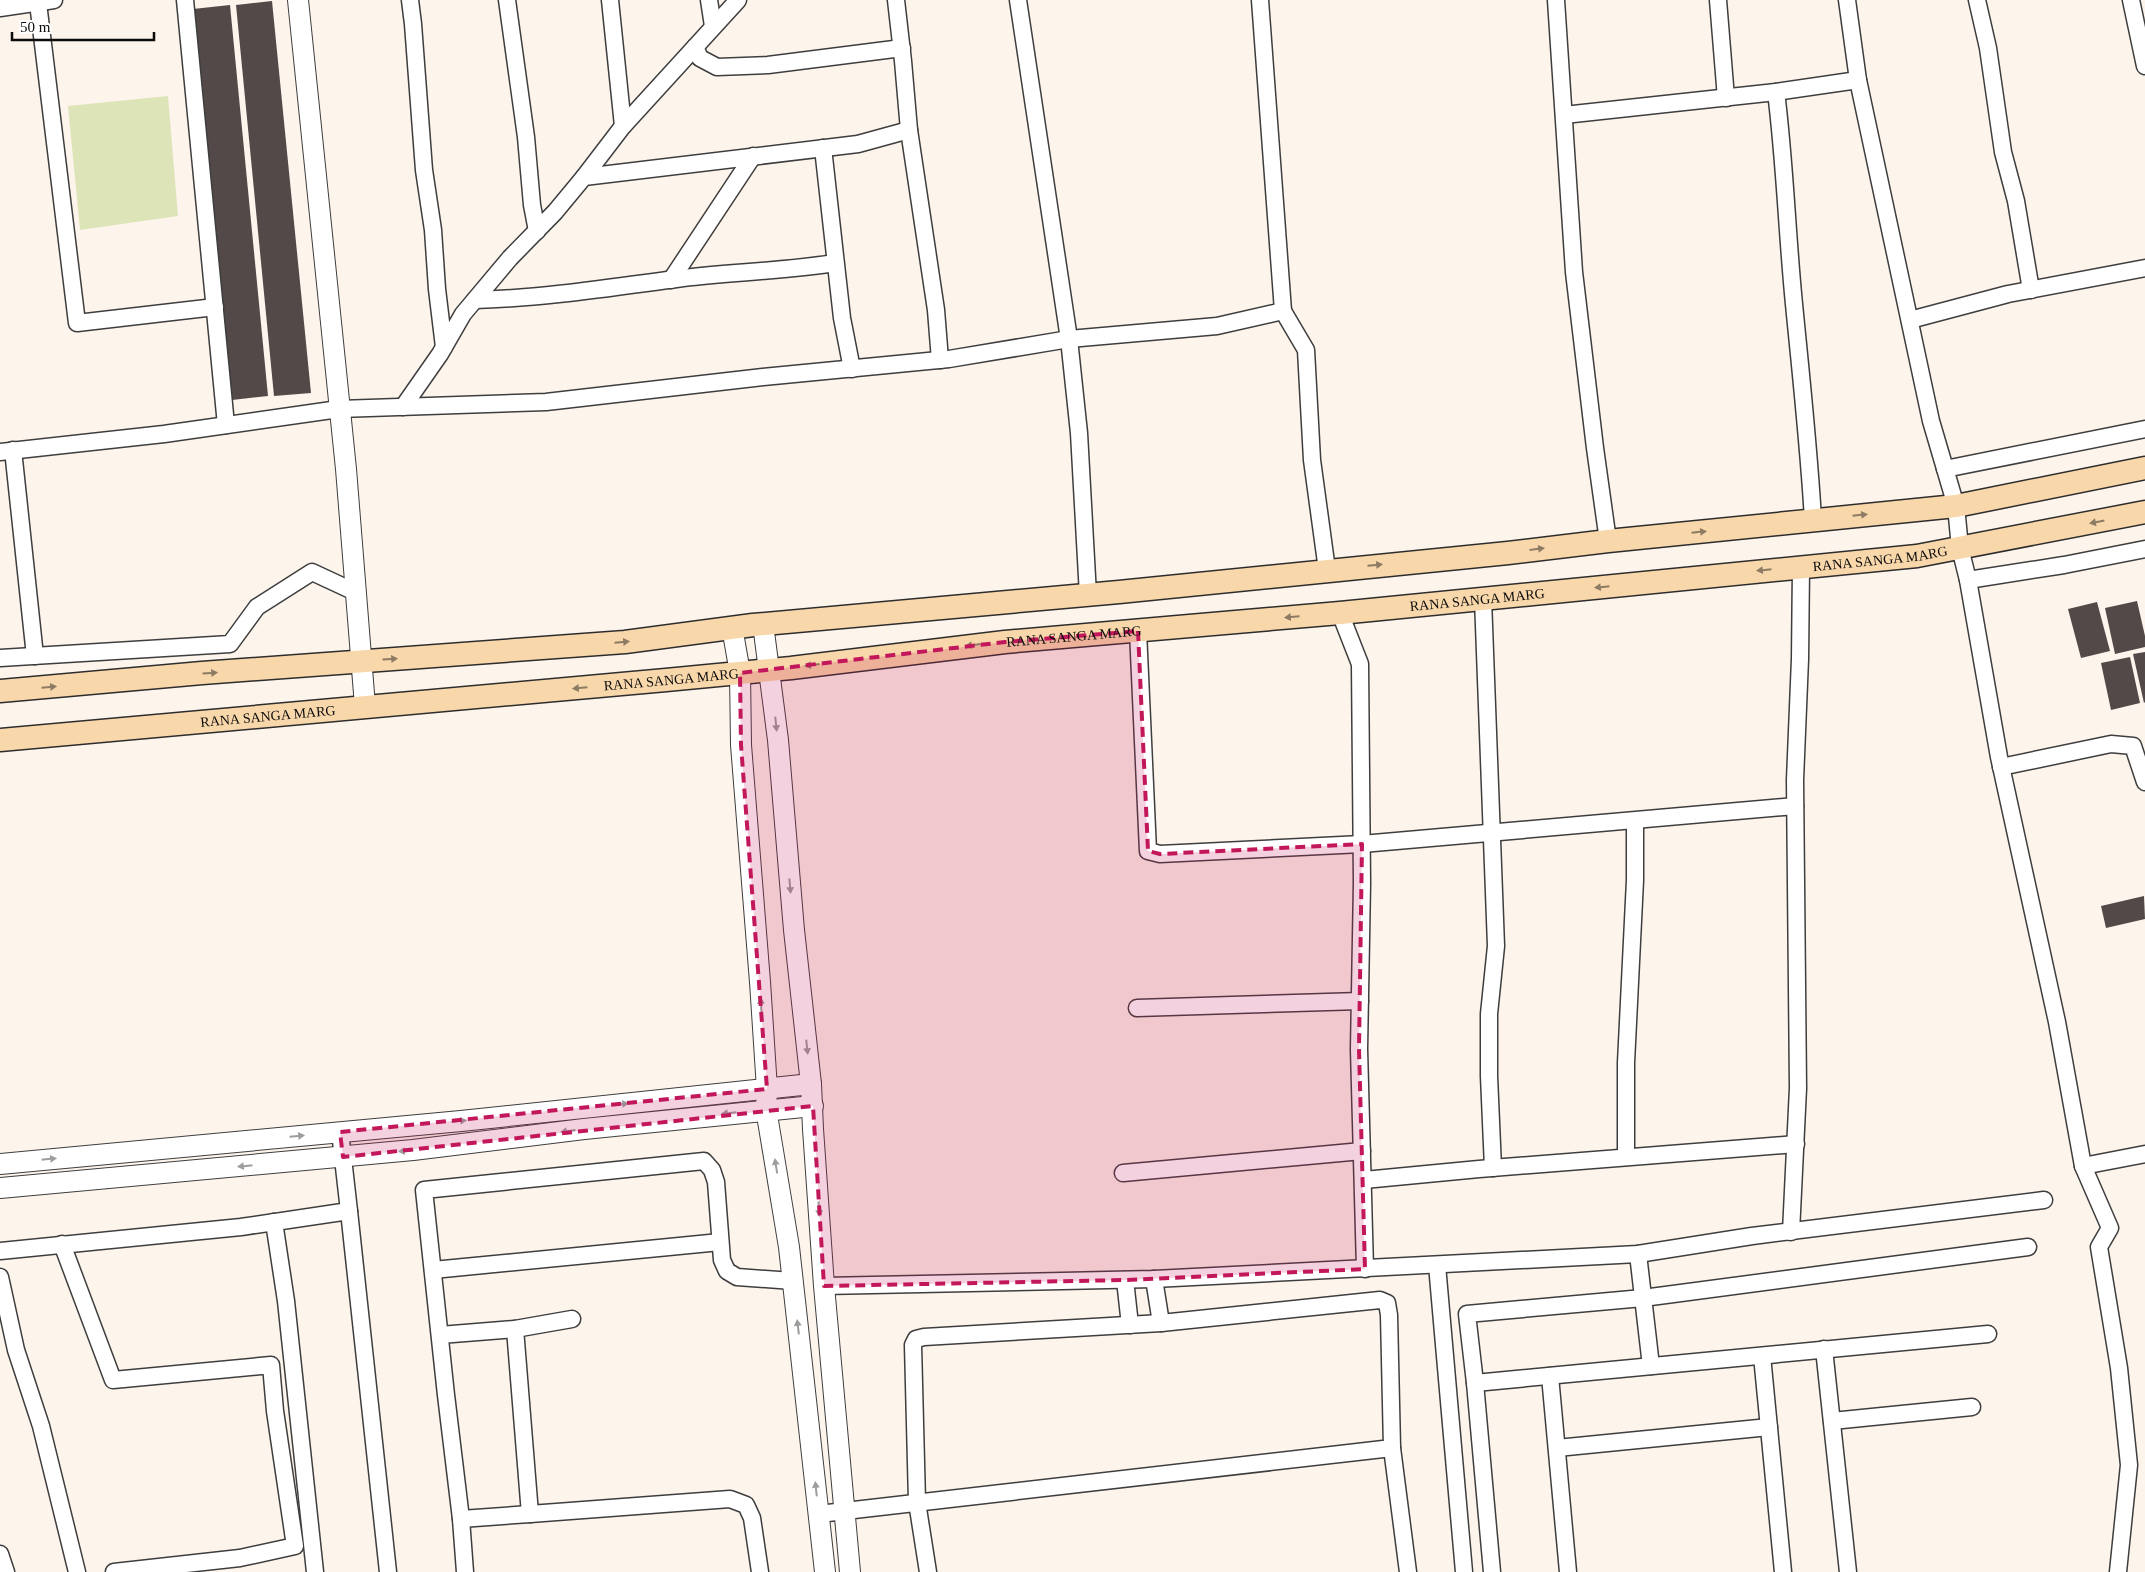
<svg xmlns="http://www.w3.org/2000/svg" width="2145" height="1572" viewBox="0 0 2145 1572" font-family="'Times New Roman',serif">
	<rect width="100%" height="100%" fill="#fdf4eb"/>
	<path fill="#dde4b8" d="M 168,96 L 178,216 L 80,230 L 68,106 Z"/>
	<g fill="#534948">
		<path d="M 272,1 L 311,393 L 274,396 L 236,5 Z"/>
		<path d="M 230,5 L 268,396 L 232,400 L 193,9 Z"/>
		<path d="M 2137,601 L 2145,636 L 2145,647 L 2115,654 L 2105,608 Z"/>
		<path d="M 2097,602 L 2110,651 L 2081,658 L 2068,609 Z"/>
		<path d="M 2145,652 L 2145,702 L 2144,703 L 2133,654 Z"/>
		<path d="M 2130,657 L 2140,703 L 2111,710 L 2101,663 Z"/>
		<path d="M 2144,896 L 2145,919 L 2106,928 L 2101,906 Z"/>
	</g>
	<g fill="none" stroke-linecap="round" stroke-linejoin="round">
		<defs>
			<g id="minor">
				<path d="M 185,0 L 226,425"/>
				<path d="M 410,0 L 413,24 L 424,170 L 433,230 L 437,289 L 444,347"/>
				<path d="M 507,0 L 526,137 L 532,205 L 537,231"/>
				<path d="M 610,0 L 623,126"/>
				<path d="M 709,0 L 713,26"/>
				<path d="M 896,0 L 903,61 L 909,130 L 936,310 L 940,360"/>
				<path d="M 1018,0 L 1069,339 L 1079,433 L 1088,595"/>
				<path d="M 1556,0 L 1574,272 L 1595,448 L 1608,541"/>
				<path d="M 1718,0 L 1726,98"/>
				<path d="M 1847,0 L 1858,80 L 1931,421 L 1956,506 L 1960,548 L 1968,580 L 1999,757 L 2057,1022 L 2083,1166 L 2110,1228 L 2099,1247 L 2119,1368 L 2129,1465 L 2118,1572"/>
				<path d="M 1977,0 L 1988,48 L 2003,152 L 2016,201 L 2031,290"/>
				<path d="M 2131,0 L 2145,66"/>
				<path d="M 38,3 L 77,323 L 215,307"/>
				<path d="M 0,8 L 54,0"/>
				<path d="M 695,47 L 700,58 L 717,67 L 768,65 L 902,48"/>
				<path d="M 1776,92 C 1785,163 1787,234 1794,304 C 1801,376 1809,448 1813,520"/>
				<path d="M 1564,115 L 1776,92 L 1858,80"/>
				<path d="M 823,148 L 842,318 L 852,369"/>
				<path d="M 584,177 L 623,126 L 738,0"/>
				<path d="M 671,280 L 753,156"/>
				<path d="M 475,300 C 545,298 614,287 683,278 C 734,272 784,271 835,263"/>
				<path d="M 1283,311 L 1306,350 L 1312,460 L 1327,570"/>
				<path d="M 1910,320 L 2008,294 L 2145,268"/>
				<path d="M 403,407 L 440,354 L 463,314 L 510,258 L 555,212 L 584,177 L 858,144 L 909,130"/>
				<path d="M 13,450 L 35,656"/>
				<path d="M 0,452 L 164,434 L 339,409 L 546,402 L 763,377 L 949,359 L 1069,339 L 1217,326 L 1283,311 L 1260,0"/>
				<path d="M 1945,469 L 2145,429"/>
				<path d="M 1968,580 L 2064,565 L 2145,549"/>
				<path d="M 1483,599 L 1496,946 L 1489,1014 L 1489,1076 L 1493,1168"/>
				<path d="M 1340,613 L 1360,664 L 1362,883 L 1359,1049 L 1365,1269"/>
				<path d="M 1138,631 L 1148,851 L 1160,854 L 1362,844 L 1795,806"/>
				<path d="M 0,658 L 230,644 L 257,607 L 312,572 L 355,592"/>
				<path d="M 2001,767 L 2111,744 L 2133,746 L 2145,782"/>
				<path d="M 1137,1008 L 1360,1001"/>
				<path d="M 1626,1157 L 1626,1063 L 1635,880 L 1635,821"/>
				<path d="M 2083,1166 L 2145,1154"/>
				<path d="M 1123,1173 L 1362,1151"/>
				<path d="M 1364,1180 L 1479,1169 L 1796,1144"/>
				<path d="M 349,1211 L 388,1572"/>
				<path d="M 274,1222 L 286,1301 L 315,1572"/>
				<path d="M 1791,1232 L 1798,1088 L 1795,780 L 1800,659 L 1801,567"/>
				<path d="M 62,1244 L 113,1380 L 271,1365 L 275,1411 L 295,1546 L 240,1558 L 114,1572"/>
				<path d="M 0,1251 L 241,1227 L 349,1211 L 340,1132"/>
				<path d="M 1638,1254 L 1651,1366"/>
				<path d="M 1437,1265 L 1464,1572"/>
				<path d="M 433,1270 L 720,1242"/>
				<path d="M 0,1277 L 16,1350 L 41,1426 L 77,1572"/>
				<path d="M 1125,1280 L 1130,1325"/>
				<path d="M 824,1286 L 1154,1279 L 1638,1254 L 1752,1236 L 2044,1200"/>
				<path d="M 515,1329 L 530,1514 L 730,1499 L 746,1505 L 752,1518 L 760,1572"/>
				<path d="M 1988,1334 L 1475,1383 L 1467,1314 L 1643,1298 L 2028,1247"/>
				<path d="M 440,1335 L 515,1329 L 572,1319"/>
				<path d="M 1824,1349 L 1848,1572"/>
				<path d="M 1762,1356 L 1783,1572"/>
				<path d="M 1550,1376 L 1568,1572"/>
				<path d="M 1475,1383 L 1492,1572"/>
				<path d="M 1832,1421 L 1972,1407"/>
				<path d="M 1392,1448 L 1408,1572"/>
				<path d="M 1557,1448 L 1769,1427"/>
				<path d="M 819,1514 L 1392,1448 L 1389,1315 L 1387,1303 L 1380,1300 L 1161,1323 L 1154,1279"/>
				<path d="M 461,1519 L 530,1514"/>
				<path d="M 0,1554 L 6,1572"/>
				<path d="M 465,1572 L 461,1519 L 446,1395 L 424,1190 L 704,1161 L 712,1170 L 716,1182 L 722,1260 L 727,1271 L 737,1277 L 793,1281"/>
				<path d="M 928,1572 L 917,1502 L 913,1345 L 916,1339 L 924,1337 L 1161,1323"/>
			</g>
			<g id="tertiary">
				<path d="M 298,0 L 346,469 L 365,706"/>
				<path d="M 763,624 L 778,740 L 794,930 L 811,1084 L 813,1129 L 824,1286 L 850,1572"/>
				<path d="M 732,627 L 740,673 L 741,745 L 760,982 L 767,1089 L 766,1109 L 789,1247 L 825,1572"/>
				<path d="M 0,1164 L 461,1121 L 811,1084"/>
				<path d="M 0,1188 L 413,1150 L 584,1129 L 813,1106"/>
			</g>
			<g id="secondary">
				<path d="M 0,691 L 202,673 L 625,642 L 753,625 L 1119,592 L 1508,553 L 1608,541 L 1956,506 L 2145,468"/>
				<path id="s1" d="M 0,740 L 666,680 L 791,668 L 1005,642 L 1340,613 L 1917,556 L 2145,512"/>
			</g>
		</defs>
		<use href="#minor" stroke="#3e3e3e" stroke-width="19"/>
		<use href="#tertiary" stroke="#3e3e3e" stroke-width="22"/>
		<use href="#secondary" stroke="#2d2d2d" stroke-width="25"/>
		<use href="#minor" stroke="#fff" stroke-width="16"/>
		<use href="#tertiary" stroke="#fff" stroke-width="20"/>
		<use href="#secondary" stroke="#f8d7ab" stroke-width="22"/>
	</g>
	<defs><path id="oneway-solid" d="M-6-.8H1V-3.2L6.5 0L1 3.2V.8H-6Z" transform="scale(1.25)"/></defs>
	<g fill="#8d7b63">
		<use href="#oneway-solid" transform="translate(1860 515) rotate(-6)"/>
		<use href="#oneway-solid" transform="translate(2097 522) rotate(169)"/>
		<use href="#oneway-solid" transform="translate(1699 532) rotate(-6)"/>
		<use href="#oneway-solid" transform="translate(1537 549) rotate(-7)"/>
		<use href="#oneway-solid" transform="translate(1375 565) rotate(-5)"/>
		<use href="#oneway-solid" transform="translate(1764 570) rotate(174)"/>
		<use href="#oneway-solid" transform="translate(1602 587) rotate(174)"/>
		<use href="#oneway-solid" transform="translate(1292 617) rotate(175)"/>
		<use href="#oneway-solid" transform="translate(622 642) rotate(-5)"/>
		<use href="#oneway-solid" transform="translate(973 645) rotate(173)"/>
		<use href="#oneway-solid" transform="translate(390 659) rotate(-4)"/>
		<use href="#oneway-solid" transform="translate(812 665) rotate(173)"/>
		<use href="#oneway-solid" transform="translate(210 673) rotate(-4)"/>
		<use href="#oneway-solid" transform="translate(49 687) rotate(-5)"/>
		<use href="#oneway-solid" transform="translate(580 688) rotate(175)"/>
	</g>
	<g fill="#9d9d9d">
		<use href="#oneway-solid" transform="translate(776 724) rotate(84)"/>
		<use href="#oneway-solid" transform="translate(790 886) rotate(85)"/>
		<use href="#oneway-solid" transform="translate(761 1005) rotate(-94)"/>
		<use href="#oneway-solid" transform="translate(807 1047) rotate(84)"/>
		<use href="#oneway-solid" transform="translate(621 1104) rotate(-6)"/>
		<use href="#oneway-solid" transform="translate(729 1113) rotate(174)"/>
		<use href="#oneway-solid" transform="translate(459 1121) rotate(-6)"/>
		<use href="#oneway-solid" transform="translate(568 1131) rotate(173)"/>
		<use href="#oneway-solid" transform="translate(297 1136) rotate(-5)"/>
		<use href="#oneway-solid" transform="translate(406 1151) rotate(174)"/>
		<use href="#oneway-solid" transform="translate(49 1159) rotate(-6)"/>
		<use href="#oneway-solid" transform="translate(245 1166) rotate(174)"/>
		<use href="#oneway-solid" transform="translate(776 1166) rotate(-99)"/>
		<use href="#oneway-solid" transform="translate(819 1209) rotate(86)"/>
		<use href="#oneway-solid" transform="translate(798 1327) rotate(-97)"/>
		<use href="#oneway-solid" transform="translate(816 1489) rotate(-96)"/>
	</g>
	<path fill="#c2185b" fill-opacity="0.2" stroke="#c2185b" stroke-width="4" stroke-dasharray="10 6" stroke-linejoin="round" d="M 1138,631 L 1148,851 L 1160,854 L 1362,844 L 1359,1049 L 1365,1269 L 1125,1280 L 824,1286 L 813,1106 L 343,1157 L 340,1132 L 767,1089 L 741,745 L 740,673 L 1005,642 Z"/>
	<g text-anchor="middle" stroke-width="5" stroke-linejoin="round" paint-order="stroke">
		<g font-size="14" fill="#0b0b0b" stroke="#fff">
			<text dy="5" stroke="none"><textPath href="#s1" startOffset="1889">RANA SANGA MARG</textPath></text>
			<text dy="5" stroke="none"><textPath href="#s1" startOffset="1484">RANA SANGA MARG</textPath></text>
			<text dy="5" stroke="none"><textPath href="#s1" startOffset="1079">RANA SANGA MARG</textPath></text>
			<text dy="5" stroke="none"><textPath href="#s1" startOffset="674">RANA SANGA MARG</textPath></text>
			<text dy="5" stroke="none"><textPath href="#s1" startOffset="269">RANA SANGA MARG</textPath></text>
		</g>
	</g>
	<path d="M12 32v8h142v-8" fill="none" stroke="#0b0b0b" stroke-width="2.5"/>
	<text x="20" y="32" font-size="15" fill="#0b0b0b" stroke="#ffffff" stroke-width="4" paint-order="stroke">50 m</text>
</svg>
